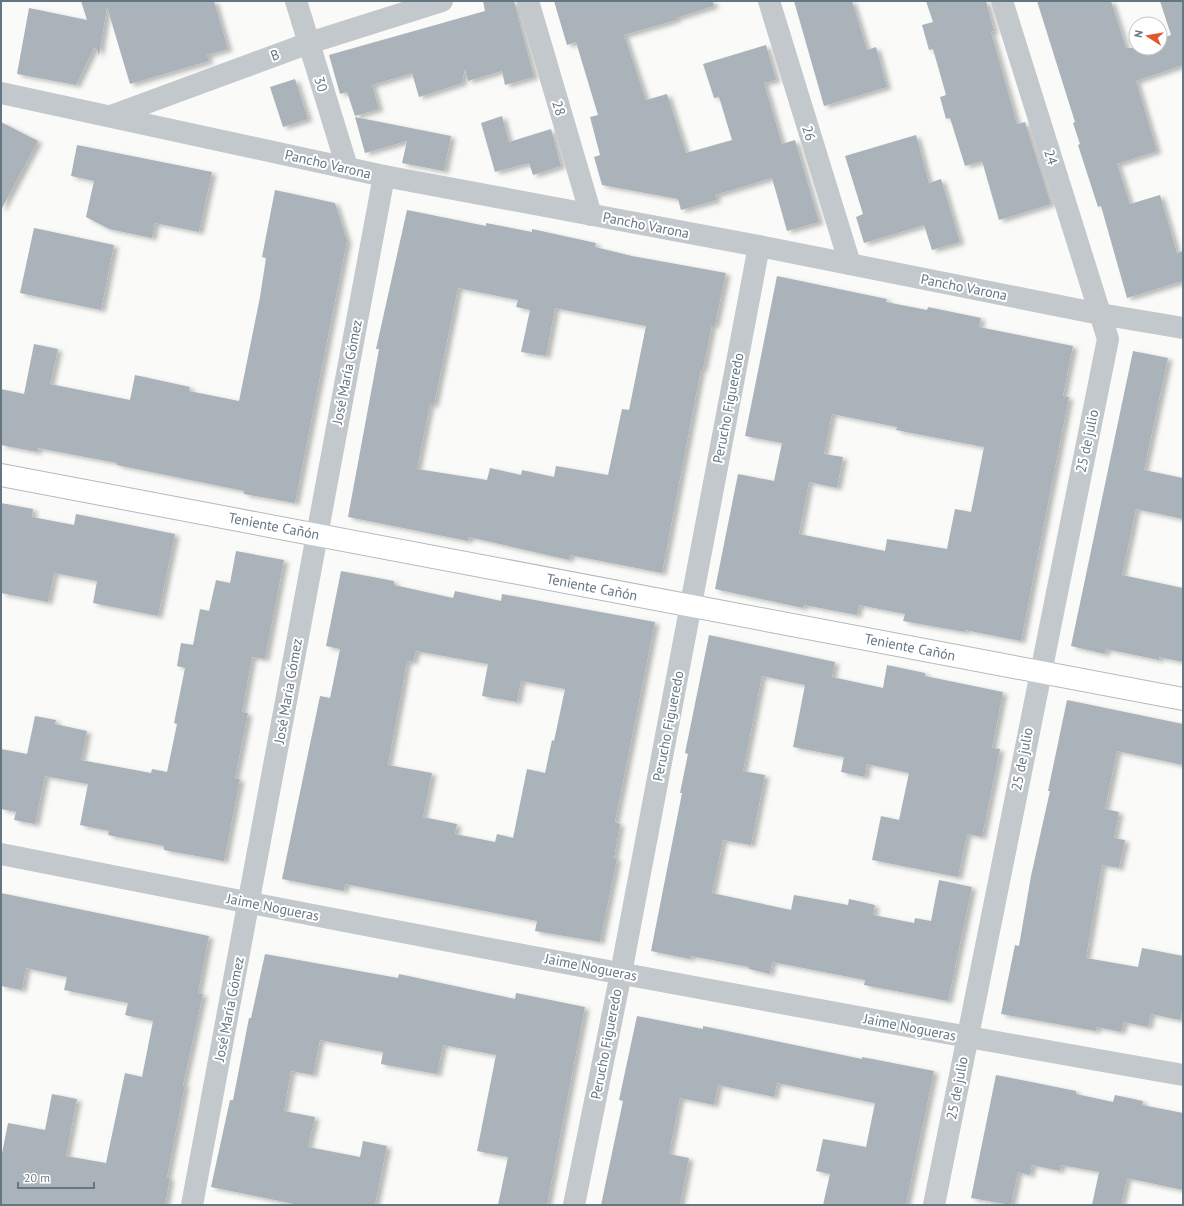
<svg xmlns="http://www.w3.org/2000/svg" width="1184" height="1206" viewBox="0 0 1184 1206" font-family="'PT Sans',sans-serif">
	<defs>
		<filter id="shadow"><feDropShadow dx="4.5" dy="2.5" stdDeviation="2" flood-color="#0004"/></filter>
	</defs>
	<rect width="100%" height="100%" fill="#fafaf8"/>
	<g fill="#aab3b9" fill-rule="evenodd" filter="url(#shadow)">
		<path d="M 81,1 L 214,1 L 228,49 L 207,55 L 209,61 L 130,84 L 107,7 L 99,56 L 97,49 L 94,48 L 76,85 L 17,74 L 29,8 L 87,20 Z"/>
		<path d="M 483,1 L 514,1 L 534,77 L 505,85 L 502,71 L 468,81 L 465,69 L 462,83 L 419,97 L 412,73 L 372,85 L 379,109 L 355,116 L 347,92 L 340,94 L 329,55 L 485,11 Z"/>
		<path d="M 554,1 L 713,1 L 714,6 L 676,18 L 676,20 L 624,35 L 646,100 L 667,94 L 686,153 L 732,140 L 719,97 L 714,98 L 703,64 L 766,45 L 776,80 L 764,83 L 782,144 L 795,140 L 819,222 L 787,231 L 772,178 L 715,195 L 717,200 L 681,210 L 678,199 L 602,185 L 594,157 L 600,155 L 590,117 L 598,115 L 576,42 L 567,45 Z"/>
		<path d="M 794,1 L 852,1 L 867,50 L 876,47 L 887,87 L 824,106 Z"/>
		<path d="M 926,1 L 986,1 L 994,31 L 991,32 L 1017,124 L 1025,122 L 1051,204 L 999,220 L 982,161 L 965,166 L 950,118 L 946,119 L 940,97 L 946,95 L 933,49 L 929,50 L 922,25 L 933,22 Z"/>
		<path d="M 1037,1 L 1111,1 L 1126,48 L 1160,48 L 1160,39 L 1171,35 L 1160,1 L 1183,1 L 1183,65 L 1136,81 L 1157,151 L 1117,164 L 1130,204 L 1160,195 L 1177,253 L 1183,251 L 1183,281 L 1127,298 L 1101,206 L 1098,207 L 1078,145 L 1080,144 L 1073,123 L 1075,122 Z"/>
		<path d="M 295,79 L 308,119 L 283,127 L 270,87 Z"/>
		<path d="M 502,116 L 509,142 L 551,129 L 561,166 L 533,175 L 529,163 L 495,172 L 481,123 Z"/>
		<path d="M 355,117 L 451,136 L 444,171 L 402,163 L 407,141 L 365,153 Z"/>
		<path d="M 1,122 L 38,141 L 1,210 Z"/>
		<path d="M 916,135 L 929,183 L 941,179 L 960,242 L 932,250 L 924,225 L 864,243 L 856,217 L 863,214 L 845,156 Z"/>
		<path d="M 77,145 L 212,172 L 199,232 L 155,223 L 152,238 L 109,229 L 86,217 L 94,181 L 71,176 Z"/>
		<path d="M 275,190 L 335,203 L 347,241 L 295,503 L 244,494 L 244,491 L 117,465 L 117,463 L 38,448 L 37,452 L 1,445 L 1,389 L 24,394 L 34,344 L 58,349 L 50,384 L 130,400 L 135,375 L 190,387 L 189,391 L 239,401 L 260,297 L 266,258 L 262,257 Z"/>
		<path d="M 407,210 L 486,226 L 486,223 L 532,232 L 532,229 L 596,243 L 595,247 L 632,256 L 726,273 L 715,325 L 712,325 L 703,369 L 701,369 L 662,573 L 570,555 L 569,560 L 469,537 L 468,541 L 348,517 L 379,349 L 376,349 ZM 458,288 L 518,300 L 516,307 L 530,310 L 521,352 L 546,356 L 555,308 L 646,326 L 629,410 L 622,409 L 608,475 L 556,466 L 554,477 L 522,470 L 521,475 L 490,468 L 487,480 L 417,469 L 430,404 L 434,405 Z"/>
		<path d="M 34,228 L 114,245 L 101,310 L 20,293 Z"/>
		<path d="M 777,276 L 858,293 L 887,299 L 886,302 L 927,310 L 928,307 L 981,318 L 979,327 L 1073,346 L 1063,396 L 1069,397 L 1021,641 L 965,630 L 965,632 L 903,621 L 905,614 L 859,605 L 857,615 L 804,605 L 803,608 L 715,589 L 738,474 L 774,481 L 782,443 L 745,436 ZM 832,414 L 897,427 L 896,430 L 984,447 L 971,512 L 955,509 L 947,549 L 887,539 L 885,551 L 799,534 L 809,482 L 837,488 L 843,457 L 824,454 Z"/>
		<path d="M 1133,351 L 1168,358 L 1144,470 L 1183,478 L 1183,519 L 1136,509 L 1122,575 L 1183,588 L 1183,662 L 1159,657 L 1159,660 L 1106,649 L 1105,654 L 1071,646 Z"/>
		<path d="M 1,503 L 33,509 L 32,517 L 74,525 L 76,514 L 175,534 L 158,616 L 93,603 L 97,581 L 54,573 L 48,602 L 1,593 Z"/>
		<path d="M 236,551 L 284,560 L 265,659 L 252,657 L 242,712 L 248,713 L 235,778 L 240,779 L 224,861 L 164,850 L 164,846 L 108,835 L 109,831 L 80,825 L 88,784 L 45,776 L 35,824 L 14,820 L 16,812 L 1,809 L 1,749 L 27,754 L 35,716 L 56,720 L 55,724 L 87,731 L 81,760 L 151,773 L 152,769 L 167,772 L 177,724 L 174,723 L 185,668 L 177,666 L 181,643 L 193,645 L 200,609 L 209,611 L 216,580 L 230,583 Z"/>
		<path d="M 341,571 L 394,581 L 394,585 L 453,598 L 455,591 L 501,601 L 502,594 L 655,622 L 615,822 L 620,824 L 614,858 L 617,859 L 600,942 L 535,931 L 537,921 L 345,884 L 344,891 L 282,879 L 320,696 L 330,698 L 340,649 L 326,646 ZM 416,651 L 488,664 L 482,696 L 517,702 L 521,681 L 565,689 L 554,741 L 552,740 L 545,773 L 527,769 L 513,838 L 497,834 L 495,842 L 455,834 L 457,824 L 423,817 L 432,773 L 388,765 L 407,661 L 413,662 Z"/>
		<path d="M 709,635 L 835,662 L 832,677 L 883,688 L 887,665 L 925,673 L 925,676 L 1003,692 L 992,748 L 1000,749 L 982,837 L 967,834 L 958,877 L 872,860 L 881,816 L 899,820 L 909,773 L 867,764 L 865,777 L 841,772 L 844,757 L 793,747 L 805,685 L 762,676 L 743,771 L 765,775 L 751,845 L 723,840 L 712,893 L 791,910 L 794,895 L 848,905 L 849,899 L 875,905 L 873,915 L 914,923 L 915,918 L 931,921 L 939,880 L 972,887 L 948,1001 L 864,985 L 865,980 L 772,962 L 770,974 L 749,969 L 749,967 L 691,956 L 690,959 L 651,951 L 682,793 L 680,793 L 688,754 L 685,753 Z"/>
		<path d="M 1067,700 L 1183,724 L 1183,765 L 1117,751 L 1105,809 L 1119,812 L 1114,838 L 1125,840 L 1119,868 L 1102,865 L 1086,958 L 1138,967 L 1142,948 L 1183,956 L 1183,1006 L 1180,1020 L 1151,1014 L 1148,1027 L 1124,1022 L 1121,1032 L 1097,1027 L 1096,1031 L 1001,1014 L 1015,945 L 1019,946 L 1031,876 L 1050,791 L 1048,791 Z"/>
		<path d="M 1,893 L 209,936 L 198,993 L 203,994 L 183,1085 L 185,1085 L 167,1177 L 170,1178 L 165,1205 L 1,1205 L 1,1158 L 8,1123 L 45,1130 L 52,1094 L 77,1099 L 66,1156 L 106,1163 L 125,1073 L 142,1077 L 153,1021 L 125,1015 L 128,1003 L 64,990 L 67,977 L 26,968 L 22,990 L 1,986 Z"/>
		<path d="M 265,954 L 398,978 L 399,974 L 515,999 L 516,993 L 585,1007 L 547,1205 L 498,1205 L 508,1157 L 477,1151 L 496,1055 L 443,1045 L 437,1074 L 381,1064 L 383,1052 L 320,1040 L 313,1075 L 291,1071 L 284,1111 L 315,1117 L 308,1147 L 360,1157 L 363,1141 L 387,1146 L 375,1205 L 299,1205 L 211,1187 L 230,1100 L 233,1100 L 249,1018 L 251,1018 Z"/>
		<path d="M 637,1016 L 703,1029 L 703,1026 L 862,1059 L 862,1057 L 934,1071 L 906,1205 L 823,1205 L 830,1174 L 816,1171 L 823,1139 L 866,1147 L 875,1103 L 777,1083 L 774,1097 L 718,1085 L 714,1105 L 680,1098 L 669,1154 L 689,1158 L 680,1205 L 601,1205 L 623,1101 L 619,1100 Z"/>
		<path d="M 996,1075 L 1076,1091 L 1076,1094 L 1113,1102 L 1115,1095 L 1143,1101 L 1142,1105 L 1183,1113 L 1183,1190 L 1127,1178 L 1121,1205 L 1092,1205 L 1099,1172 L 1061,1165 L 1060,1171 L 1032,1165 L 1030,1175 L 1018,1172 L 1011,1205 L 971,1198 Z"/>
	</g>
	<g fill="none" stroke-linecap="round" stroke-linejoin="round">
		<defs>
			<path id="secondary" d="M 1,475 L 1183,699"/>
		</defs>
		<use href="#secondary" stroke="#b3babf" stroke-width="24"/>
		<g stroke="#c3c8cc" stroke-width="22">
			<path d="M 296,1 L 347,167"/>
			<path d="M 528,1 L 591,215"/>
			<path d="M 769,1 L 850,264"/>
			<path d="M 1,93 L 384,176 L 759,246 L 1100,314 L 1183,328"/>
			<path d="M 111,116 L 309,43 L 442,1"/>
			<path d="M 1,854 C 394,932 788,1006 1183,1075"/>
			<path d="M 192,1205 L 384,176"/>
			<path d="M 574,1205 L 621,973 L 759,246"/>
			<path d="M 934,1205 L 1108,339 L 1002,1"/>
		</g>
		<use href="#secondary" stroke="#fff" stroke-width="22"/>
	</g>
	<g text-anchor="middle" stroke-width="4" stroke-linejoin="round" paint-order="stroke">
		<g font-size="14" fill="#657683" stroke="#fff">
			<text transform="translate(275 55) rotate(-20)" y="5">B</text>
			<text transform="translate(321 84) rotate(73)" y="5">30</text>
			<text transform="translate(559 108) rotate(73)" y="5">28</text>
			<text transform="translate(809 133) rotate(73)" y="5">26</text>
			<text transform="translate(1051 157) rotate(73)" y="5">24</text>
			<text transform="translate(328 164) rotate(13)" y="5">Pancho Varona</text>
			<text transform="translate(646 225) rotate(11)" y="5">Pancho Varona</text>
			<text transform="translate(964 287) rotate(11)" y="5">Pancho Varona</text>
			<text transform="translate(347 372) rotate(-79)" y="5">José María Gómez</text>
			<text transform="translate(728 408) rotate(-79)" y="5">Perucho Figueredo</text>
			<text transform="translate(1087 441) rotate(-78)" y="5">25 de julio</text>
			<text transform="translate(274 526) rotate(11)" y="5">Teniente Cañón</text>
			<text transform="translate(592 587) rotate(11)" y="5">Teniente Cañón</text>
			<text transform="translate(910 647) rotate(11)" y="5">Teniente Cañón</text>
			<text transform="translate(288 691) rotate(-80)" y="5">José María Gómez</text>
			<text transform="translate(668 726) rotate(-79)" y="5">Perucho Figueredo</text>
			<text transform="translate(1022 759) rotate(-79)" y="5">25 de julio</text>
			<text transform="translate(273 907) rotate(11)" y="5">Jaime Nogueras</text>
			<text transform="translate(591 967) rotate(11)" y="5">Jaime Nogueras</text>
			<text transform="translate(229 1009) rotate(-79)" y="5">José María Gómez</text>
			<text transform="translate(910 1027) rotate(11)" y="5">Jaime Nogueras</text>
			<text transform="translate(606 1044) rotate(-79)" y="5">Perucho Figueredo</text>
			<text transform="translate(957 1088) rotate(-79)" y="5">25 de julio</text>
		</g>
	</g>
	<rect width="1184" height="1206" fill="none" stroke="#657683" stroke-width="4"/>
	<g transform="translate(1148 36) rotate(282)"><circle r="19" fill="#ffffff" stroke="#c1c8cd"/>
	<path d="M0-3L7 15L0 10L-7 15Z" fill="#e4572e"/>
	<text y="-6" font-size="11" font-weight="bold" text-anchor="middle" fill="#657683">N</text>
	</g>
	<path d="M18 1182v6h76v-6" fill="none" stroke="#657683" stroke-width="2"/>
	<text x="24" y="1182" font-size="12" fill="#657683" stroke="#ffffff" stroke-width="3" paint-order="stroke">20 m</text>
</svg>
